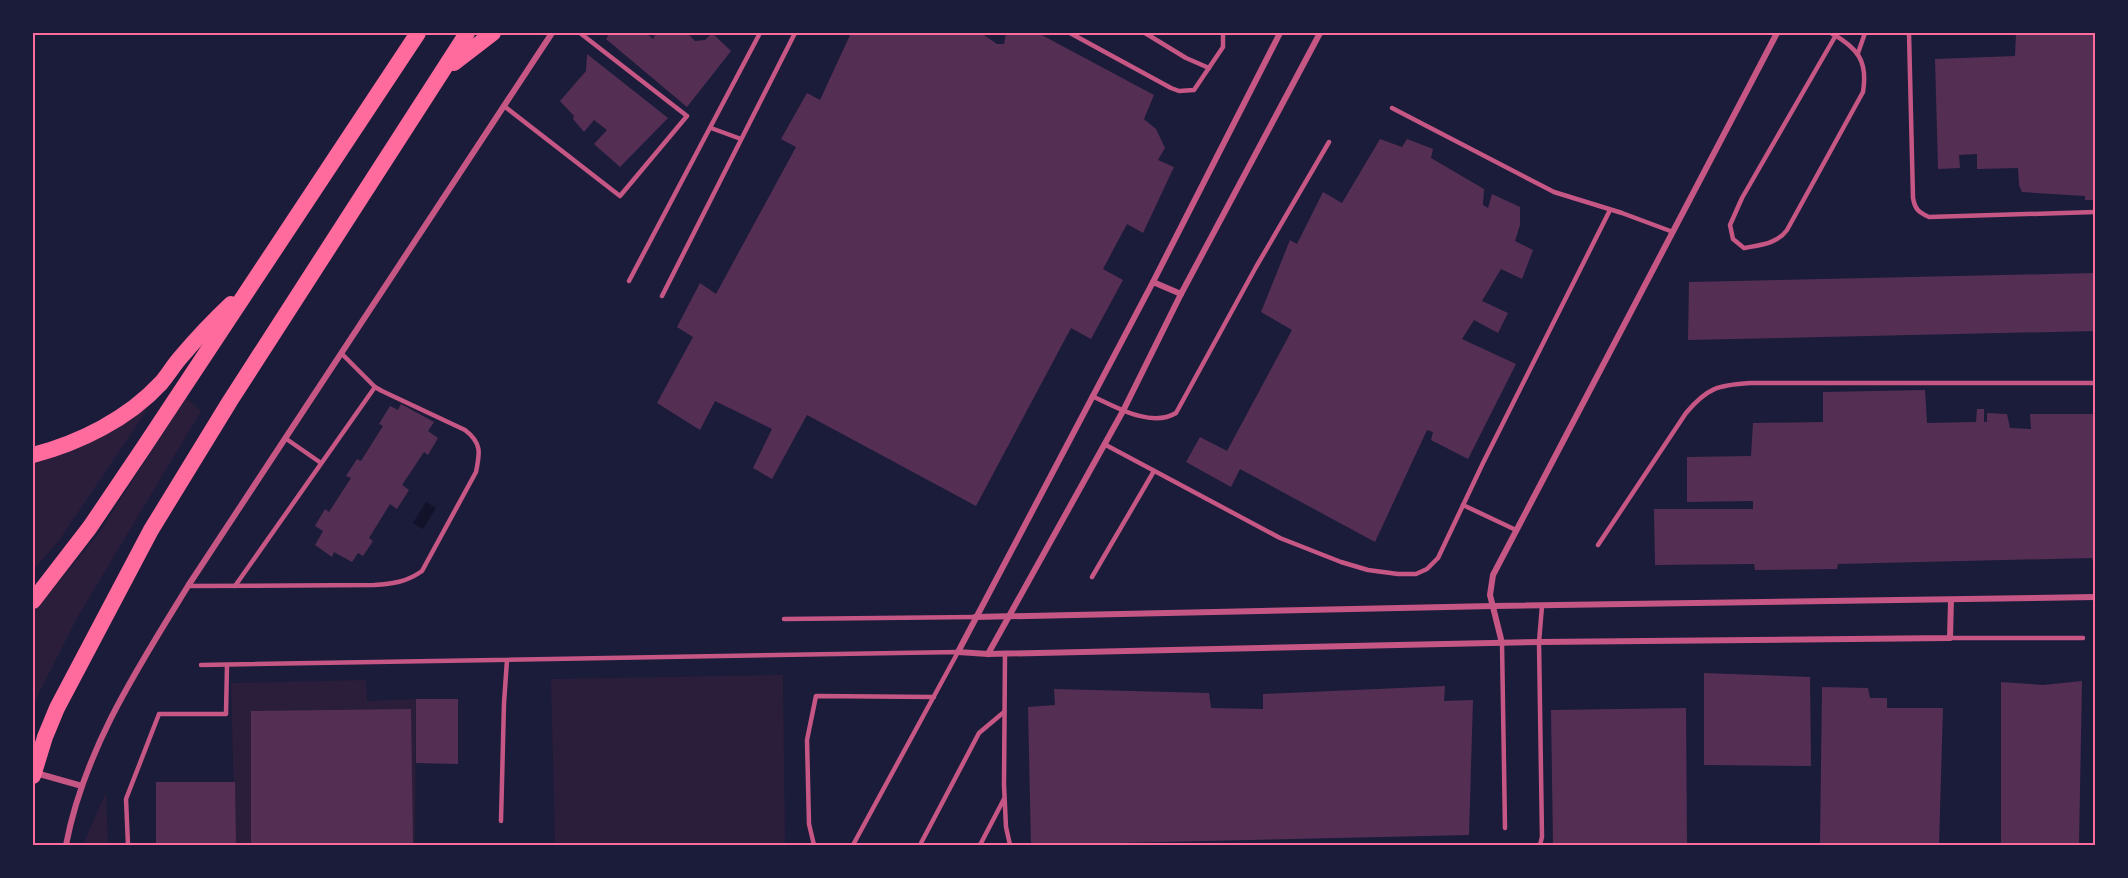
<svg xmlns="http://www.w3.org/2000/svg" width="2128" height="878" viewBox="0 0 2128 878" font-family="'Playfair Display',serif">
	<rect width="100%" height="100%" fill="#1b1b3a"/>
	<g fill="#2a1e3b">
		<path d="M 157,395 L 58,542 L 33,570 L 33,459 Z"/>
		<path d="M 186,398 L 201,411 L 78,616 L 39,693 L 33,709 L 33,613 L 98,534 Z"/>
		<path d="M 783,675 L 785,845 L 555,845 L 551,679 Z"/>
		<path d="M 366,680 L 367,701 L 416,699 L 415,845 L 235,845 L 231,683 Z"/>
		<path d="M 106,792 L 108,845 L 83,845 Z"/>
	</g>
	<path fill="#12122b" d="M 426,502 L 436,508 L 423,529 L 413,523 Z"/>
	<g fill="#542f53">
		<path d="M 610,33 L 646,33 L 653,39 L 656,33 L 687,33 L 695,41 L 705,40 L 712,33 L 731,51 L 687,107 L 606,39 Z"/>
		<path d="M 851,33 L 981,33 L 997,44 L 1004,44 L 1006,33 L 1038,33 L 1154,95 L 1144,119 L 1156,129 L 1165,148 L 1158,160 L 1174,167 L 1143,233 L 1127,224 L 1103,269 L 1123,280 L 1091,339 L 1071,328 L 976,506 L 807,415 L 772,479 L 753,468 L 772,429 L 715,401 L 700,430 L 657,403 L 693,337 L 677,327 L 700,283 L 716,294 L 796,147 L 781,139 L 807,93 L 820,100 Z"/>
		<path d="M 2016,33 L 2095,33 L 2095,200 L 2085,200 L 2085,196 L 2022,192 L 2019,185 L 2018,168 L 1977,169 L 1977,154 L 1959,155 L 1960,168 L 1938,169 L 1935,59 L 2015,56 Z"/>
		<path d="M 587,54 L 668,118 L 620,167 L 594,144 L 607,130 L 594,120 L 584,132 L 573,119 L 574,116 L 560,101 L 586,71 Z"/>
		<path d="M 1380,139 L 1402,147 L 1407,139 L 1433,149 L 1431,158 L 1484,189 L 1483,205 L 1488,208 L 1492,194 L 1520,207 L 1520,225 L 1515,241 L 1533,250 L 1522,279 L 1501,269 L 1482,301 L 1508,313 L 1498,333 L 1474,320 L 1462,339 L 1516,364 L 1468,459 L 1431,440 L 1433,432 L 1427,430 L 1375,542 L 1240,469 L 1231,487 L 1186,462 L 1200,437 L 1227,451 L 1292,330 L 1261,312 L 1290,240 L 1297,244 L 1323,192 L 1342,203 Z"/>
		<path d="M 2095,273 L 2095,331 L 1688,340 L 1689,282 Z"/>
		<path d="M 1925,390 L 1927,423 L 1976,422 L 1977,409 L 1984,409 L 1984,422 L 1987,422 L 1987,413 L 2007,414 L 2010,428 L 2031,429 L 2030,414 L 2095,414 L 2095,567 L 2092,558 L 1838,564 L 1837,569 L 1755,570 L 1754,564 L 1655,565 L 1654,509 L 1753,509 L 1753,501 L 1687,502 L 1687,457 L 1751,456 L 1753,423 L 1823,422 L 1823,392 Z"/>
		<path d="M 401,404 L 434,422 L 428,431 L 438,438 L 428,455 L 424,452 L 402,485 L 409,490 L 397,509 L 390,504 L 369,538 L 373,541 L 363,556 L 358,553 L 352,562 L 334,552 L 332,557 L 315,545 L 323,531 L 315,526 L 325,509 L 329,512 L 351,478 L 346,476 L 357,459 L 361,461 L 383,426 L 379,424 L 390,406 L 398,410 Z"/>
		<path d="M 1704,673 L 1810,677 L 1811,766 L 1704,765 Z"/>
		<path d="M 2082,681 L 2079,845 L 2001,845 L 2001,682 L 2043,685 Z"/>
		<path d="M 1445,686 L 1444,701 L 1473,700 L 1469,835 L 1031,845 L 1028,707 L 1055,705 L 1054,689 L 1209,693 L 1211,708 L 1263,709 L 1263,694 Z"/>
		<path d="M 1822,687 L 1868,688 L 1870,698 L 1887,698 L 1887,708 L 1943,708 L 1939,845 L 1820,845 Z"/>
		<path d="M 416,699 L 458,699 L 458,764 L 416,763 Z"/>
		<path d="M 1686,708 L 1687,845 L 1553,845 L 1551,710 Z"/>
		<path d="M 411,709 L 413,845 L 251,845 L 251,711 Z"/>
		<path d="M 156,782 L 235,782 L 236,845 L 156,845 Z"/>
	</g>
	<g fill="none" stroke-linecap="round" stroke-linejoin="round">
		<g stroke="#c65784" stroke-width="4.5">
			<path d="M 1070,33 L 1171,88 L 1179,91 L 1194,90 L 1223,47 L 1223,33"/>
			<path d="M 1145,33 L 1186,58 L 1209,68"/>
			<path d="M 1831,33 C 1858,48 1868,61 1863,92 L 1787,230 C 1777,244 1760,245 1744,248 L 1733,239 L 1730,225 L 1742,198 L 1836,35 L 1837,33"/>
			<path d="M 1909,33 L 1913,198 C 1915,209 1918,212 1929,217 L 2095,212"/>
			<path d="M 1858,53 L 1865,33"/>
			<path d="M 504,106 L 620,196 L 687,116 L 580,33"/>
			<path d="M 1392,108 L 1554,192 L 1622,213 L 1673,232"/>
			<path d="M 711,128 L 741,139"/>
			<path d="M 629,281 L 760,33"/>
			<path d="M 662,296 L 795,33"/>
			<path d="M 1092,396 C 1116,407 1151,428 1176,413 L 1256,267 L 1329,142"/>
			<path d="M 285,438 L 321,463"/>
			<path d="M 1104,444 L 1280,538 L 1341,562 L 1368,570 L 1398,574 L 1416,574 L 1427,569 L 1438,558 L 1483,463 L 1610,210"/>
			<path d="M 1463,505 L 1516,530"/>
			<path d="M 1598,545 L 1686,413 C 1707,388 1718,385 1750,383 L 2095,383"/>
			<path d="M 1092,577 L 1154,471"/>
			<path d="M 188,586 L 374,585 C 392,584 407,582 422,571 L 476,472 C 480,453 482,443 465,430 L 382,391 L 375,387 L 341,353"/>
			<path d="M 235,586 L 375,387"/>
			<path d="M 784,619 L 975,617"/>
			<path d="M 1950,638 L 2083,638"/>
			<path d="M 1502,643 L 1505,828"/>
			<path d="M 1005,653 L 1004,785 L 1006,827 L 1010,845"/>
			<path d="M 201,665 L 958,652 L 853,845"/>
			<path d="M 501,821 L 504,703 L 507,660"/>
			<path d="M 128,845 L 126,799 L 159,714 L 226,714 L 227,665"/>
			<path d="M 814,845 L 809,824 L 807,740 L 816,696 L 934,697"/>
			<path d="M 920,845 L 979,733 L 1004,712"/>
			<path d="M 980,845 L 1004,799"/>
			<path d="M 1540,845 L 1542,837 L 1539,642 L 1542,606"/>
		</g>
		<g stroke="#c65784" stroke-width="6">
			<path d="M 1280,33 L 1153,282 L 958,652 L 988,654 L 1539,642 L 1950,638 L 1951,600"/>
			<path d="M 1153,282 L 1181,294"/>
			<path d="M 975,617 L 1493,606 L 2095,597"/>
			<path d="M 1502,643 L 1490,595 L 1493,575 L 1777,33"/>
			<path d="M 988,654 L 1123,411 L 1181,294 L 1320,33"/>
			<path d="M 36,773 L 82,786"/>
			<path d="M 66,845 C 84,750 138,667 188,586 L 552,33"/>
		</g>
		<g stroke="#ff6b9d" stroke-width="16">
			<path d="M 454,63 L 493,33"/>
			<path d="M 33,455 C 79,443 128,419 161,383 C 168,375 173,366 180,358 C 196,339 213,321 231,304"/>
			<path d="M 33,601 L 90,527 L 144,447 L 418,33"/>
			<path d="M 33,776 L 45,737 L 57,708 L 151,530 L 230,401 L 467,33"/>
		</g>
	</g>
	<rect width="2128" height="878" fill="none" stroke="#1b1b3a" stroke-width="69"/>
	<rect x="34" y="34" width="2060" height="810" fill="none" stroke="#ff6b9d" stroke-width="2"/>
</svg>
